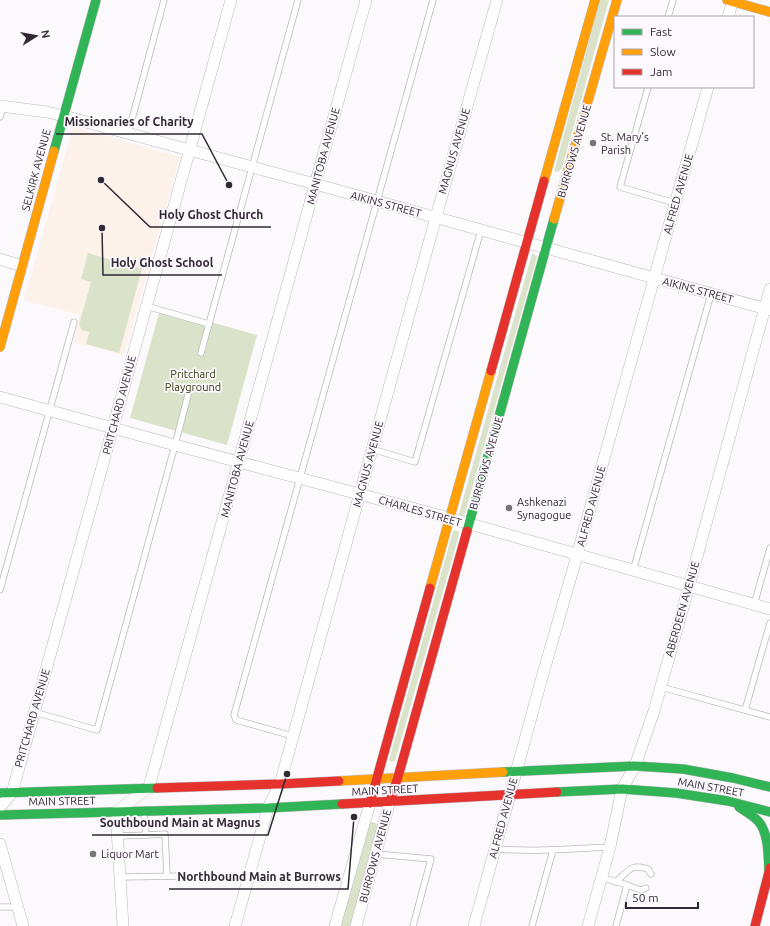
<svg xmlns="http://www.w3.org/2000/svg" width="770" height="926" viewBox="0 0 770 926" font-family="Ubuntu,sans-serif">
	<rect width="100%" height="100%" fill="#fbf9fc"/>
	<path fill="#fdf2ea" d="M 73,127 L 180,157 L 124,355 L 73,342 L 80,315 L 24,300 Z"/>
	<g fill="#dae3c9">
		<path d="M 600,0 L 609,0 L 562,168 L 558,172 L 554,171 Z"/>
		<path d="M 88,253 L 142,269 L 119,353 L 86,344 L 89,332 L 82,330 L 79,325 L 91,282 L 81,279 Z"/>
		<path d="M 532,254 L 534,254 L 537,257 L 464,517 L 458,517 Z"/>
		<path d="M 159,313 L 209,327 L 211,322 L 257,335 L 227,445 L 130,418 Z"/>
		<path d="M 455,530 L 459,532 L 459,535 L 395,761 L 392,762 L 389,760 L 453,531 Z"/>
		<path d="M 370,822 L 374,822 L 378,825 L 351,926 L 339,926 Z"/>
	</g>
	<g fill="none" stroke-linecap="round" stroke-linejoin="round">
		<defs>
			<g id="lane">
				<path d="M 668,17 L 673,0"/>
				<path d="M 648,87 L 620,187 L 675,203"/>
				<path d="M 0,117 L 3,106"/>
				<path d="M 128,134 L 164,0"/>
				<path d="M 146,306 L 209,324"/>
				<path d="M 201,353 L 298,0"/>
				<path d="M 372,449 L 415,462 L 481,230"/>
				<path d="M 633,571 L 711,294"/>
				<path d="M 0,590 L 74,322"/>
				<path d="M 754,605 L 770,548"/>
				<path d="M 661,687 L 770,717"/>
				<path d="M 745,710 L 770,623"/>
				<path d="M 34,712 L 97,730 L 175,445 L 188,395"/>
				<path d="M 293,736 L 236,720 L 234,715 L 433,0"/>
				<path d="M 146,835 L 165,834 L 167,876"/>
				<path d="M 117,836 L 146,835 L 144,814"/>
				<path d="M 495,849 C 533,852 572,849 610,847"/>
				<path d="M 376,854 L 431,859 L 413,926"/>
				<path d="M 120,877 L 184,876"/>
				<path d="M 601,877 L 627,885 L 616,926"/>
				<path d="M 616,882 C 628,871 631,863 648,869 L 651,874"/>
				<path d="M 627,885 L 641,890 L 646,888"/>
				<path d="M 0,907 L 17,907"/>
				<path d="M 532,926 L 553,850"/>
			</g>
			<g id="street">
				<path d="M 728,17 L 733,0"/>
				<path d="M 0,106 L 47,112 L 64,116 L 315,184 L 770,310"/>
				<path d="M 0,259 L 22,266"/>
				<path d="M 0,397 L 175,445 L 449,518 L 770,609"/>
				<path d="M 0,807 L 12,793 L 231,0"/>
				<path d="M 0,844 L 23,926"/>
				<path d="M 123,926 L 116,812 L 149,787 L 366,0"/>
				<path d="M 235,926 L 268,808 L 280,784 L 436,217 L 497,0"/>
				<path d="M 335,926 L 370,803"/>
				<path d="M 356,926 L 390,801"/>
				<path d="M 474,926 L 541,681 L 580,545 L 657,268 L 708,87"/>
				<path d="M 588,926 L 610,847 L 622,789 L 635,766 L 654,711 L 689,586 L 770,289"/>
			</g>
			<g id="fast">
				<path d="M 54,151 L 96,0"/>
				<path d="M 467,531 L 554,219"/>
				<path d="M 503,772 L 635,766 L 683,769 L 733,778 L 770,787"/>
				<path d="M 557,792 L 622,789 L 676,793 L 728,801 L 770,812"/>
				<path d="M 0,793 L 157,788"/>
				<path d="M 739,807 C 746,812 754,816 759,822 C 769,835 768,856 769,871"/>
				<path d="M 0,815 L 268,808 L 342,804"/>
			</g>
			<g id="slow">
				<path d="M 727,0 L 770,12"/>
				<path d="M 544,181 L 595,0"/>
				<path d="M 554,219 L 617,0"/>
				<path d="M 0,347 L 54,151"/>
				<path d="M 430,588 L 491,371"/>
				<path d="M 339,781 L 503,772"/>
			</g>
			<g id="jam">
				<path d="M 491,371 L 544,181"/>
				<path d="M 157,788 L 280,784 L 339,781"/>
				<path d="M 390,801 L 398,777 L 467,531"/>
				<path d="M 370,803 L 430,588"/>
				<path d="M 342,804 L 557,792"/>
				<path d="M 755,926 L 770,868"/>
			</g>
		</defs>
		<use href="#lane" stroke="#bcb7bd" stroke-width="7"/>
		<use href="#street" stroke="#bcb7bd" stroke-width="12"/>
		<use href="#fast" stroke="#bcb7bd" stroke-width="10"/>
		<use href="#slow" stroke="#bcb7bd" stroke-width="10"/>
		<use href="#jam" stroke="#bcb7bd" stroke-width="10"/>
		<use href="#lane" stroke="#fefeff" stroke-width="5.5"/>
		<use href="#street" stroke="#fefeff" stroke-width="11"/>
		<use href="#fast" stroke="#30b455" stroke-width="9"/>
		<use href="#slow" stroke="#ff9f0a" stroke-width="9"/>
		<use href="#jam" stroke="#e5322d" stroke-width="9"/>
	</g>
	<g fill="#787279" stroke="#fcf8fd" stroke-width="1.5">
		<circle cx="593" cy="143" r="4"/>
		<circle cx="509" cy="508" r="4"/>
		<circle cx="93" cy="854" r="4"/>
	</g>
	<g text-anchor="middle" stroke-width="3.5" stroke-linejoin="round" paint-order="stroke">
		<g font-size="11" fill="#312933" stroke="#fcf8fd" text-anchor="start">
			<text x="601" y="141">St. Mary’s<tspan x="601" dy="13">Parish</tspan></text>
			<text x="517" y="506">Ashkenazi<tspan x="517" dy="13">Synagogue</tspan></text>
			<text x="101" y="858">Liquor Mart</text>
		</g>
		<g font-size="11" fill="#312933" stroke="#fcf8fd">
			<text transform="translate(454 151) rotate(-74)" y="4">MAGNUS AVENUE</text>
			<text transform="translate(574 151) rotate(-74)" y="4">BURROWS AVENUE</text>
			<text transform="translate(323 156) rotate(-75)" y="4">MANITOBA AVENUE</text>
			<text transform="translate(36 170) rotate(-75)" y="4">SELKIRK AVENUE</text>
			<text transform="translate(678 194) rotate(-74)" y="4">ALFRED AVENUE</text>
			<text transform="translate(386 204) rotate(15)" y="4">AIKINS STREET</text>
			<text transform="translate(698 290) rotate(15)" y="4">AIKINS STREET</text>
			<text transform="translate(119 405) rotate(-75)" y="4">PRITCHARD AVENUE</text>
			<text transform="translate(486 463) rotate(-74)" y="4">BURROWS AVENUE</text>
			<text transform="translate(368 464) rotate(-75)" y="4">MAGNUS AVENUE</text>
			<text transform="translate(237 469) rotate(-75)" y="4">MANITOBA AVENUE</text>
			<text transform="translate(591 506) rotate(-75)" y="4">ALFRED AVENUE</text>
			<text transform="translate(420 511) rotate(16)" y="4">CHARLES STREET</text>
			<text transform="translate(682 609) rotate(-74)" y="4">ABERDEEN AVENUE</text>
			<text transform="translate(32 718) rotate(-74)" y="4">PRITCHARD AVENUE</text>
			<text transform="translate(711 787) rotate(10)" y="4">MAIN STREET</text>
			<text transform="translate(385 790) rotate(-3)" y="4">MAIN STREET</text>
			<text transform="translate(62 801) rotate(-1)" y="4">MAIN STREET</text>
			<text transform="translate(503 818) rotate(-75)" y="4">ALFRED AVENUE</text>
			<text transform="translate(375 856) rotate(-75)" y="4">BURROWS AVENUE</text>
		</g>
		<g font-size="11" fill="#2b3707" stroke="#fcf8fd">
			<text x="193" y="378">Pritchard<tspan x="193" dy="13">Playground</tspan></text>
		</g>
	</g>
	<path fill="none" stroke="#312933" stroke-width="1.5" d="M229 185L202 134H56M101 180L150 227H271M102 228L103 275H222M287 774L268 835H92M354 817L348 889H169"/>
	<g fill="#312933" stroke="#fcf8fd" stroke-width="1.5">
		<circle cx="229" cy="185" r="4"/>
		<circle cx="101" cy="180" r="4"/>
		<circle cx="102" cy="228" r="4"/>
		<circle cx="287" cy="774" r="4"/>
		<circle cx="354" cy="817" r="4"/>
	</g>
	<g font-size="12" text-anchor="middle" font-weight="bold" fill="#312933" stroke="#fcf8fd" stroke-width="3.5" stroke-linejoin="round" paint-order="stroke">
		<text x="129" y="126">Missionaries of Charity</text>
		<text x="211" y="219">Holy Ghost Church</text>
		<text x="162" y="267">Holy Ghost School</text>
		<text x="180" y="827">Southbound Main at Magnus</text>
		<text x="259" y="881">Northbound Main at Burrows</text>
	</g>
	<rect x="614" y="16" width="140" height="72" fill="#fcf8fd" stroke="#aba5ac"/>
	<rect x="622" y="29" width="20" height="6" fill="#30b455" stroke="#aba5ac"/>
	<text x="650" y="36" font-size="12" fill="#312933">Fast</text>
	<rect x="622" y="49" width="20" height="6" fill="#ff9f0a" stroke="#aba5ac"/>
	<text x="650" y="56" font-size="12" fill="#312933">Slow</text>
	<rect x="622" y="69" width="20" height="6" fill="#e5322d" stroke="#aba5ac"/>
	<text x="650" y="76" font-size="12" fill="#312933">Jam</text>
	<g transform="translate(36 36) rotate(79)" stroke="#fcf8fd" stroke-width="3" paint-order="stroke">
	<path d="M0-3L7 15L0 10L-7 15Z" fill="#312933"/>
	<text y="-6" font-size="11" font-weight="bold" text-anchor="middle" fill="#312933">N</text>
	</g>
	<path d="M626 902v6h72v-6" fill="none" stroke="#312933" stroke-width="2"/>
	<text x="632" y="902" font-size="12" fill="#312933" stroke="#fcf8fd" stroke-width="3" paint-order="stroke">50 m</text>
</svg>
